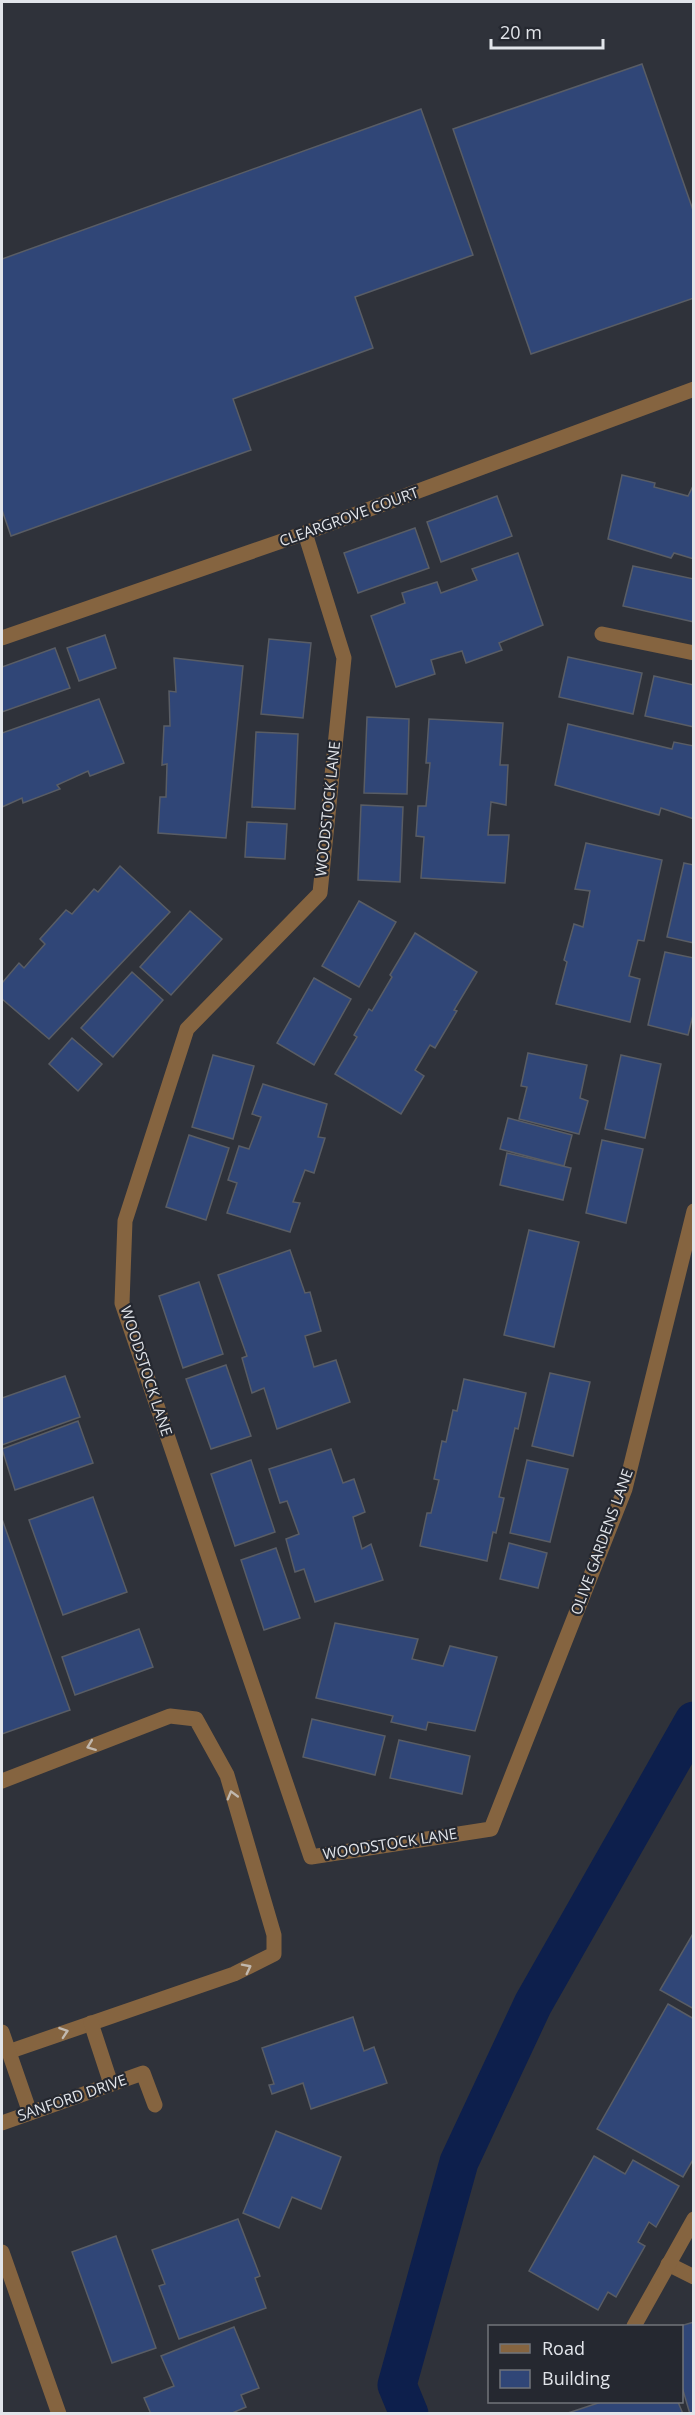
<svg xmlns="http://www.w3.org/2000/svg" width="695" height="2415" viewBox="0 0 695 2415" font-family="'Open Sans',sans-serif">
	<rect width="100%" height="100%" fill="#2f323a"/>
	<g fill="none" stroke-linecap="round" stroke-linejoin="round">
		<path stroke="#0d1f4c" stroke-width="39" d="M 409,2414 L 397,2385 L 459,2162 L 533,2004 L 694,1721"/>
	</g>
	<g fill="#304677" stroke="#595d65" stroke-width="1.5">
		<path d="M 642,64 L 694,213 L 694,298 L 531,354 L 453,129 Z"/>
		<path d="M 421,109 L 473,255 L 355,297 L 373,348 L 233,399 L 251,450 L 11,536 L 2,510 L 2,259 Z"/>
		<path d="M 622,475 L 655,483 L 654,487 L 688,496 L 694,484 L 694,559 L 674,553 L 671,558 L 608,539 Z"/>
		<path d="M 497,496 L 512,536 L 441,562 L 427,522 Z"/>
		<path d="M 415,528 L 429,568 L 358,593 L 344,553 Z"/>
		<path d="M 518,553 L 543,625 L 499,643 L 502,650 L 466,663 L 462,651 L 431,660 L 435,674 L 396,687 L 371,616 L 405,603 L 402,593 L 437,582 L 441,593 L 477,580 L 472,569 Z"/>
		<path d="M 633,566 L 694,579 L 694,622 L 623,606 Z"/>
		<path d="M 105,635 L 116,668 L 79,681 L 67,648 Z"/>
		<path d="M 269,639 L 311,643 L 303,718 L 261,714 Z"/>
		<path d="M 55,648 L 70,688 L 2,712 L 2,667 Z"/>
		<path d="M 568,657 L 642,673 L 633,714 L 559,697 Z"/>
		<path d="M 174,658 L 243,666 L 226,838 L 158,833 L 160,797 L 166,797 L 167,764 L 162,765 L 164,726 L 170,726 L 169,691 L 176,692 Z"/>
		<path d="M 654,676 L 694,685 L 694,727 L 645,716 Z"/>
		<path d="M 99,699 L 124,763 L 90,776 L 88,771 L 57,785 L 60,789 L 23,803 L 22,798 L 2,807 L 2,733 Z"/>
		<path d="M 367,717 L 409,719 L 407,794 L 364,793 Z"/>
		<path d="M 429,719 L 503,723 L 500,765 L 508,765 L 506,805 L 491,802 L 488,835 L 509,835 L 505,883 L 421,878 L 424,837 L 416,836 L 418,806 L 426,806 L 430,763 L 426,763 Z"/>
		<path d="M 568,724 L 672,749 L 674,742 L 694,746 L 694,819 L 661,808 L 659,815 L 555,785 Z"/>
		<path d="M 256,732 L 298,734 L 295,809 L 252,807 Z"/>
		<path d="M 361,805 L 403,807 L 400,882 L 358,880 Z"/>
		<path d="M 247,822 L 287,824 L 285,859 L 245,857 Z"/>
		<path d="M 586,843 L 662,860 L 644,941 L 638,940 L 629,976 L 640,979 L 630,1022 L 556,1004 L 567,962 L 564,960 L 574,924 L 583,927 L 590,891 L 575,889 Z"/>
		<path d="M 684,863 L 694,865 L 694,943 L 667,937 Z"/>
		<path d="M 120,866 L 170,912 L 49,1039 L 2,999 L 2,983 L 19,963 L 24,968 L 45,944 L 40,939 L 66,910 L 72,914 L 94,889 L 98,892 Z"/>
		<path d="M 359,901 L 396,922 L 359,987 L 322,966 Z"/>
		<path d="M 190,911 L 222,939 L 171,995 L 140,967 Z"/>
		<path d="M 415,933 L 477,972 L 454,1010 L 457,1011 L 435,1048 L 430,1045 L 415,1070 L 424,1076 L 401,1114 L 335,1074 L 357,1037 L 354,1035 L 369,1009 L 372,1011 L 392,977 L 390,975 Z"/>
		<path d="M 665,952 L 694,958 L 694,1011 L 688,1035 L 648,1025 Z"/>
		<path d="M 132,972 L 163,1000 L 113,1057 L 81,1028 Z"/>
		<path d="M 314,978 L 351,999 L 314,1065 L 277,1043 Z"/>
		<path d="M 72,1038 L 102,1064 L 78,1091 L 49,1064 Z"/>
		<path d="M 528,1053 L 587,1065 L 580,1098 L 588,1101 L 579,1134 L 519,1119 L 527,1087 L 521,1086 Z"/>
		<path d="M 213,1055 L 254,1066 L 233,1139 L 192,1127 Z"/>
		<path d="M 621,1055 L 661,1064 L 645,1138 L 605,1129 Z"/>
		<path d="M 263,1084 L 327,1104 L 318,1137 L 325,1138 L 314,1173 L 305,1170 L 293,1202 L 300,1203 L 290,1232 L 227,1213 L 237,1183 L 228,1180 L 239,1146 L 249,1149 L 261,1117 L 252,1114 Z"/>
		<path d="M 508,1118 L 572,1135 L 564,1166 L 500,1149 Z"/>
		<path d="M 189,1135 L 229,1148 L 206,1220 L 166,1207 Z"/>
		<path d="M 602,1140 L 643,1149 L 626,1223 L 586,1213 Z"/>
		<path d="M 507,1153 L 571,1168 L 563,1200 L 500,1185 Z"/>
		<path d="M 529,1230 L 579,1242 L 554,1347 L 504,1335 Z"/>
		<path d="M 290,1250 L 305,1293 L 310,1292 L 321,1331 L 305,1336 L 314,1367 L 336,1360 L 350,1402 L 277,1429 L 264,1388 L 252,1393 L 242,1358 L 247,1356 L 218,1275 Z"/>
		<path d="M 199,1282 L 223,1354 L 183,1368 L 159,1296 Z"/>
		<path d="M 226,1365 L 251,1436 L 211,1449 L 186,1379 Z"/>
		<path d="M 550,1373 L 590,1382 L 573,1456 L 532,1446 Z"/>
		<path d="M 65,1376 L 80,1417 L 2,1445 L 2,1398 Z"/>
		<path d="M 464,1379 L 526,1393 L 518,1429 L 515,1428 L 499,1497 L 504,1498 L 496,1533 L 493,1532 L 487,1561 L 420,1546 L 427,1513 L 431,1513 L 439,1480 L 434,1479 L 442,1441 L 446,1442 L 453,1410 L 457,1411 Z"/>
		<path d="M 78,1421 L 93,1463 L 15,1490 L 2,1449 Z"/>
		<path d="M 331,1449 L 343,1483 L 354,1479 L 365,1512 L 353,1517 L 362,1549 L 371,1544 L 383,1580 L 315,1602 L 304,1569 L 295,1572 L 286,1539 L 299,1534 L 287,1501 L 280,1503 L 269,1469 Z"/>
		<path d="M 251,1460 L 275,1532 L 235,1546 L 211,1474 Z"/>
		<path d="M 527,1460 L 568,1469 L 550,1542 L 510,1533 Z"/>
		<path d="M 93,1497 L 127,1592 L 63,1615 L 29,1520 Z"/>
		<path d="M 2,1519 L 70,1710 L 2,1734 Z"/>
		<path d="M 509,1543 L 547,1553 L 538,1588 L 500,1579 Z"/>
		<path d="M 276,1548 L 300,1618 L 264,1630 L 241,1560 Z"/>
		<path d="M 335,1623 L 418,1639 L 412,1659 L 443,1666 L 450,1646 L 497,1657 L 475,1731 L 428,1722 L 426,1730 L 391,1722 L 393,1716 L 316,1698 Z"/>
		<path d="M 139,1629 L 153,1667 L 75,1695 L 62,1657 Z"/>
		<path d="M 312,1719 L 385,1736 L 375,1775 L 303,1757 Z"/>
		<path d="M 399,1740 L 470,1756 L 462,1794 L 390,1778 Z"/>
		<path d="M 694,1932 L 694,2009 L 660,1990 Z"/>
		<path d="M 668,2004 L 694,2019 L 694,2158 L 683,2177 L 597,2129 Z"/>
		<path d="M 353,2017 L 364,2051 L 374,2047 L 387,2083 L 311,2109 L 303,2083 L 272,2094 L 269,2085 L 274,2084 L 262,2048 Z"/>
		<path d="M 276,2131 L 341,2157 L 321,2209 L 292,2197 L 279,2228 L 243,2213 Z"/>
		<path d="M 594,2156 L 625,2174 L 633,2160 L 679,2186 L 656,2227 L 649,2222 L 638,2242 L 645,2246 L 616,2297 L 608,2292 L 598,2310 L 529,2271 Z"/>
		<path d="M 238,2219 L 260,2276 L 255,2278 L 266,2308 L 179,2339 L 159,2286 L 165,2284 L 152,2250 Z"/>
		<path d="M 116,2236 L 156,2348 L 112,2363 L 72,2252 Z"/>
		<path d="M 694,2322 L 694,2414 L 690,2414 L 682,2387 L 680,2326 Z"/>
		<path d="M 234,2327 L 259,2388 L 241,2395 L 246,2407 L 230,2414 L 151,2414 L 144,2398 L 174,2386 L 161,2356 Z"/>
		<path d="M 601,2402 L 678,2402 L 683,2414 L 565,2414 Z"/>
	</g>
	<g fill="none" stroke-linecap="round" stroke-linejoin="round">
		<g stroke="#856440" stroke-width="15">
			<path d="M 305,533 L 344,658 L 320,893 L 187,1029 L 125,1221 L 122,1303 L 311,1857 L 491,1829 L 625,1489 L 694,1211"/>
			<path d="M 602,634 L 694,653"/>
			<path d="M 2,638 L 305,533 L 694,389"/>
			<path d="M 2,1781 L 170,1716 L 196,1719 L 227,1775 L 274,1935 L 274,1954 L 234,1974 L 8,2052"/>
			<path d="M 91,2023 L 111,2084"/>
			<path d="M 2,2032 L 30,2113"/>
			<path d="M 2,2123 L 143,2073 L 155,2105"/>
			<path d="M 2,2252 L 59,2414"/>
			<path d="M 668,2264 L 694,2277"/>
			<path d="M 634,2326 L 694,2219"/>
		</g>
	</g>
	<defs><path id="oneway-chevron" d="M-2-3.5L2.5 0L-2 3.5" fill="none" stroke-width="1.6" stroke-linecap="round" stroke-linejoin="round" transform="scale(1.5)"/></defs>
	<g stroke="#c1b8ae">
		<use href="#oneway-chevron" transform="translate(91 1746) rotate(159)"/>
		<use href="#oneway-chevron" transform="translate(232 1795) rotate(-106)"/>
		<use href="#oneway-chevron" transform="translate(247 1968) rotate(-27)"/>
		<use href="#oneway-chevron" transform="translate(64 2032) rotate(-19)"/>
	</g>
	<g text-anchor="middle" stroke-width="4.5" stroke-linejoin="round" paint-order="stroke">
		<g font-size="15" fill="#e2e5ea" stroke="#252830">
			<text transform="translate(349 517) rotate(-20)" y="5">CLEARGROVE COURT</text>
			<text transform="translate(328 809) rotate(-84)" y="5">WOODSTOCK LANE</text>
			<text transform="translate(146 1371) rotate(72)" y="5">WOODSTOCK LANE</text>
			<text transform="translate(602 1542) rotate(-70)" y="5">OLIVE GARDENS LANE</text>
			<text transform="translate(390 1844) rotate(-9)" y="5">WOODSTOCK LANE</text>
			<text transform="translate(72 2098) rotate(-19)" y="5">SANFORD DRIVE</text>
		</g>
	</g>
	<rect width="695" height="2415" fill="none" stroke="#e2e5ea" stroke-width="6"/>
	<rect x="488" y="2325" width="195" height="78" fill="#252830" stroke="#71747a" stroke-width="1.5"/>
	<rect x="500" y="2344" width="30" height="9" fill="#856440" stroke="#71747a" stroke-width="1.5"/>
	<text x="542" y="2355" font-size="18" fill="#e2e5ea">Road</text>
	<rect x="500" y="2370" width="30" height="18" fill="#304677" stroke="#71747a" stroke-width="1.5"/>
	<text x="542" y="2385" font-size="18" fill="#e2e5ea">Building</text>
	<path d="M491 39v9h112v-9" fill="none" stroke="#e2e5ea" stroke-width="3"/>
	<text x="500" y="39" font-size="18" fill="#e2e5ea" stroke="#252830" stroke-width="4.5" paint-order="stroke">20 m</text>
</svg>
